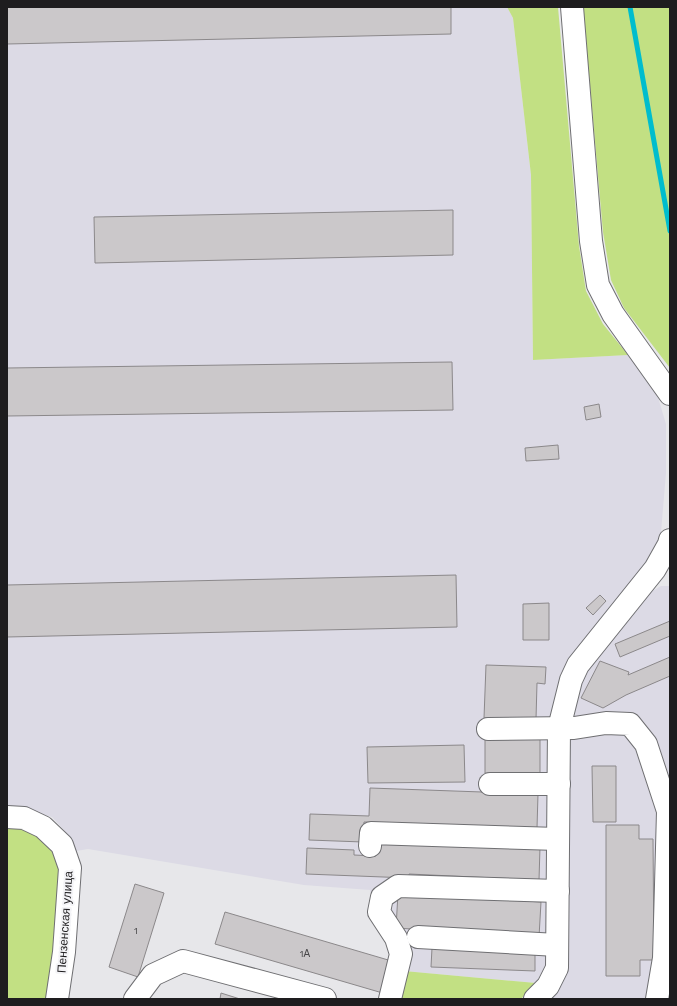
<svg xmlns="http://www.w3.org/2000/svg" width="677" height="1006" viewBox="0 0 677 1006" font-family="'Work Sans',sans-serif">
	<rect width="100%" height="100%" fill="#e7e7ea"/>
	<g fill="#dcdae5">
		<path d="M 7,7 L 507,7 L 513,18 L 531,175 L 533,360 L 628,355 L 657,394 L 666,424 L 666,473 L 660,544 L 633,584 L 569,664 L 551,956 L 545,970 L 536,983 L 404,971 L 375,910 L 370,890 L 304,885 L 88,849 L 76,851 L 64,830 L 52,817 L 27,809 L 7,810 Z"/>
		<path d="M 661,586 L 670,586 L 670,999 L 546,999 L 573,707 L 586,670 L 644,596 Z"/>
	</g>
	<g fill="#c2e083">
		<path d="M 507,7 L 558,7 L 579,246 L 586,291 L 603,324 L 628,355 L 533,360 L 531,175 L 513,18 Z"/>
		<path d="M 583,7 L 670,7 L 670,368 L 624,308 L 611,280 L 603,232 Z"/>
		<path d="M 21,823 L 50,847 L 59,869 L 58,952 L 50,999 L 7,999 L 7,824 Z"/>
		<path d="M 404,971 L 536,983 L 521,999 L 394,999 Z"/>
	</g>
	<g fill="none" stroke-linecap="round" stroke-linejoin="round">
		<path stroke="#00bdcd" stroke-width="5" d="M 630,7 L 670,231"/>
	</g>
	<g fill="#cbc8ca" stroke="#8b888a">
		<path d="M 7,7 L 451,7 L 451,34 L 7,44 Z"/>
		<path d="M 453,210 L 453,255 L 95,263 L 94,217 Z"/>
		<path d="M 452,362 L 453,410 L 7,416 L 7,368 Z"/>
		<path d="M 599,404 L 601,417 L 586,420 L 584,407 Z"/>
		<path d="M 558,445 L 559,459 L 526,461 L 525,448 Z"/>
		<path d="M 456,575 L 457,627 L 7,637 L 7,585 Z"/>
		<path d="M 600,595 L 606,601 L 593,615 L 586,608 Z"/>
		<path d="M 549,603 L 549,640 L 523,640 L 523,604 Z"/>
		<path d="M 670,621 L 670,636 L 620,657 L 615,644 Z"/>
		<path d="M 670,657 L 670,676 L 626,695 L 603,708 L 581,698 L 600,661 L 629,672 L 628,675 Z"/>
		<path d="M 486,665 L 546,667 L 545,684 L 537,683 L 536,719 L 484,718 Z"/>
		<rect x="485" y="739" width="55" height="34"/>
		<path d="M 464,745 L 465,782 L 368,783 L 367,747 Z"/>
		<path d="M 592,766 L 616,766 L 616,822 L 593,822 Z"/>
		<path d="M 370,788 L 538,794 L 537,828 L 364,822 L 363,842 L 309,840 L 310,814 L 369,816 Z"/>
		<path d="M 606,825 L 639,825 L 639,839 L 653,839 L 654,960 L 640,960 L 640,976 L 606,976 Z"/>
		<path d="M 376,840 L 540,847 L 539,880 L 409,874 L 409,878 L 306,874 L 307,848 L 354,850 L 354,855 L 376,856 Z"/>
		<path d="M 135,884 L 164,893 L 138,977 L 109,967 Z"/>
		<path d="M 398,893 L 541,902 L 539,937 L 396,928 Z"/>
		<path d="M 225,912 L 395,962 L 386,994 L 215,944 Z"/>
		<path d="M 432,948 L 535,952 L 535,971 L 431,967 Z"/>
		<path d="M 221,993 L 240,999 L 220,999 Z"/>
	</g>
	<g fill="none" stroke-linecap="round" stroke-linejoin="round">
		<defs>
			<g id="minor">
				<path d="M 572,7 L 591,241 L 598,285 L 613,314 L 670,394"/>
				<path d="M 488,729 L 574,728 L 606,723 L 630,724 L 646,744 L 668,811 L 664,958 L 657,999"/>
				<path d="M 490,784 L 559,784"/>
				<path d="M 7,817 L 24,818 L 43,827 L 62,845 L 70,868 L 64,952 L 57,999"/>
				<path d="M 370,846 L 371,833 L 558,839"/>
				<path d="M 418,937 L 557,945"/>
				<path d="M 135,999 L 153,975 L 183,961 L 325,999"/>
				<path d="M 390,999 L 401,954 L 396,938 L 379,912 L 382,897 L 398,886 L 558,891"/>
				<path d="M 535,999 L 548,986 L 557,968 L 559,728 L 571,680 L 578,665 L 655,569 L 669,544 L 670,540"/>
			</g>
		</defs>
		<use href="#minor" stroke="#6f6f72" stroke-width="24"/>
		<use href="#minor" stroke="#fff" stroke-width="22"/>
	</g>
	<g text-anchor="middle" stroke-width="4" stroke-linejoin="round" paint-order="stroke">
		<g font-size="10" fill="#49484a">
			<text x="136" y="934">1</text>
			<text x="305" y="957">1А</text>
		</g>
		<g font-size="12" fill="#1e1d1f" stroke="#f4f4f7">
			<text transform="translate(65 922) rotate(-86)" y="4">Пензенская улица</text>
		</g>
	</g>
	<rect width="677" height="1006" fill="none" stroke="#1e1d1f" stroke-width="16"/>
</svg>
